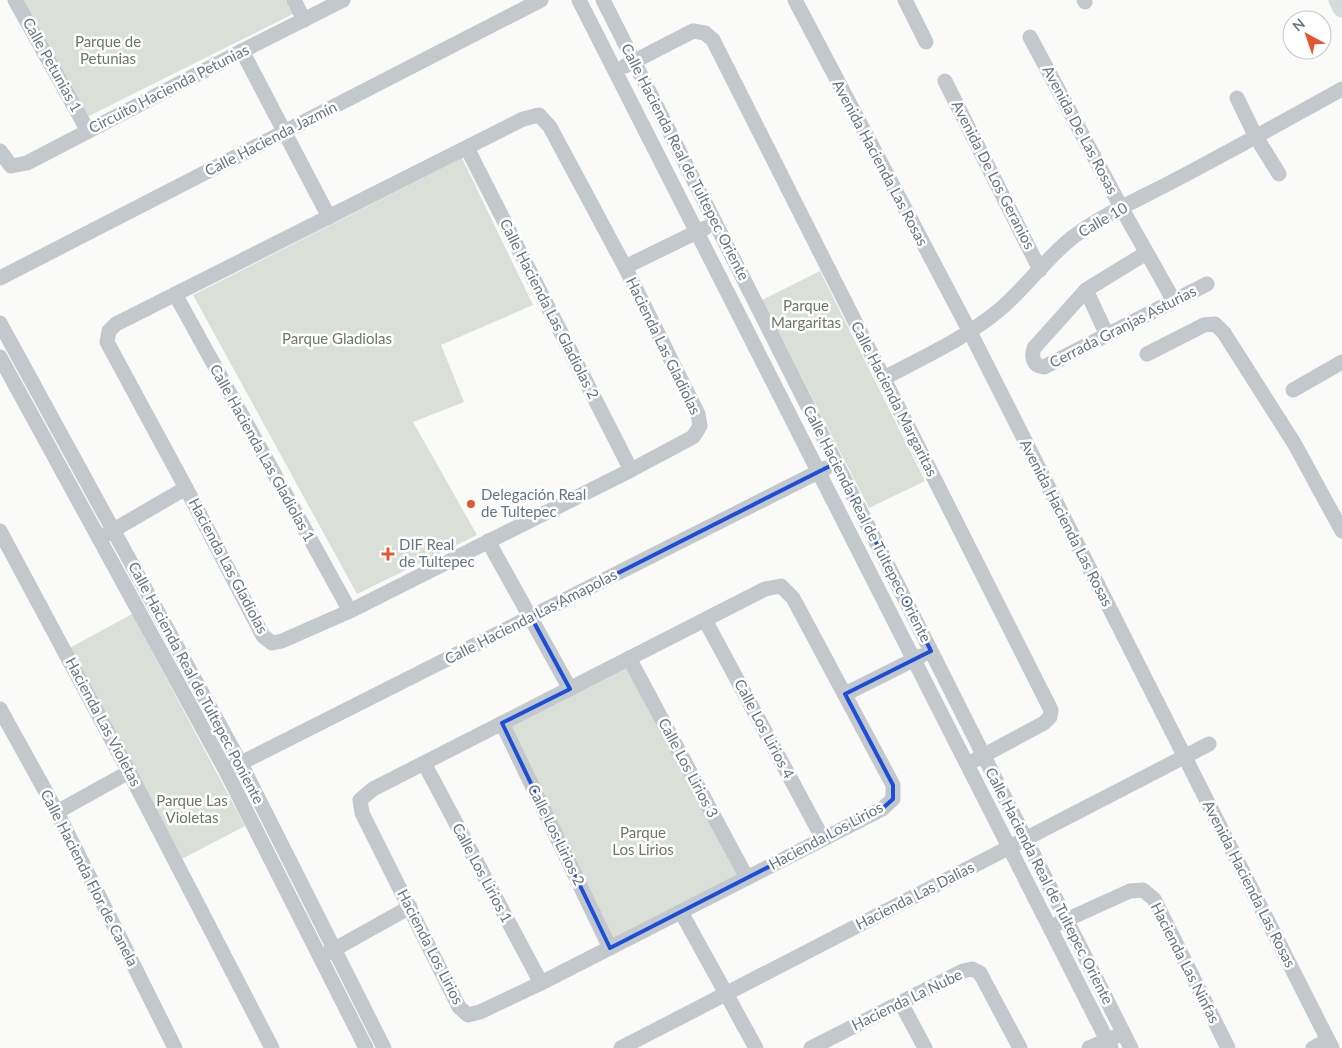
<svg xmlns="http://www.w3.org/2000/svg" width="1342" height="1048" viewBox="0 0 1342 1048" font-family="Lato,sans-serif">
	<rect width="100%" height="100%" fill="#fafaf8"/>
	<g fill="#dadfd7">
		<path d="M 21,0 L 286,0 L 293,14 L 87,117 Z"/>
		<path d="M 462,158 L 533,305 L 441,345 L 464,402 L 413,422 L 477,535 L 357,594 L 193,295 Z"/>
		<path d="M 820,271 L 925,481 L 869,508 L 762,300 Z"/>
		<path d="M 132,614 L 245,826 L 176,862 L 66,650 Z"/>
		<path d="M 629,662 L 740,876 L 612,940 L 507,726 Z"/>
	</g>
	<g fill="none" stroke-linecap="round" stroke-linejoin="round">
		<g stroke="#c3c8cc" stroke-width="15">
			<path d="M 15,0 L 88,131"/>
			<path d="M 294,0 L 304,20"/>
			<path d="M 579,0 L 1111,1048"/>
			<path d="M 603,0 L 1131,1048"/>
			<path d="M 795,0 L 970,332 L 1332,1048"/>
			<path d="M 905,0 L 926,42"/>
			<path d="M 1084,0 L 1085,2"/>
			<path d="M 1030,37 L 1122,209 L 1174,301"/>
			<path d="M 242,51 L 329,217"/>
			<path d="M 625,66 L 693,31 L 705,33 L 713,40 L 1051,710 L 1050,717 L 1044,723 L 975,760"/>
			<path d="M 945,81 L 1040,270"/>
			<path d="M 1237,98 L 1256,137 L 1279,174"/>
			<path d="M 539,115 L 550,127 L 625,267 L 698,414 L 700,426 L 693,437 L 631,470 L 350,611 L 282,641 L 272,643 L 263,636 L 186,488 L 107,342 L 109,331 L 116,324 L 523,119 Z"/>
			<path d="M 467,148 L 631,470"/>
			<path d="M 0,151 L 11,166 L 27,163 L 242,51 L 343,0"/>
			<path d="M 1146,253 L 1086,290 L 1034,348 C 1031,357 1033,366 1044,367 L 1207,284"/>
			<path d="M 625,267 L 705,228"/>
			<path d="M 0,278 L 541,0"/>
			<path d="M 1086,290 L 1107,335"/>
			<path d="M 175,294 L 350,611"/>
			<path d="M 0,323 L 241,764 L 384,1048"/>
			<path d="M 1147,354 L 1204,325 L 1215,324 L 1224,333 L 1294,443 L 1342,531"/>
			<path d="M 0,357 L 226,771 L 366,1048"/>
			<path d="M 884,378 C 922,358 964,339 998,311 C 1025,289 1045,259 1073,237 C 1105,213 1144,197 1179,178 C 1234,149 1288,119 1342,89"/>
			<path d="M 1293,390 L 1342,362"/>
			<path d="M 0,531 L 129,772 L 272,1048"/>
			<path d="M 105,535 L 186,488"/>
			<path d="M 488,541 L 570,689"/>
			<path d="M 781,586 L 793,598 L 893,785 L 893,799 L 882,809 L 541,983 L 480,1012 L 468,1015 L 459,1007 L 362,813 L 360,800 L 373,789 L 765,589 Z"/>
			<path d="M 705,620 L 823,839"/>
			<path d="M 629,658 L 747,878"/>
			<path d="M 845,694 L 921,656"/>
			<path d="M 0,709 L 57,812 L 175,1048"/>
			<path d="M 502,723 L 610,948"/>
			<path d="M 424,763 L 541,983"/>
			<path d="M 233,767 L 826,468"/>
			<path d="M 57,812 L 129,772"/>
			<path d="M 681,912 L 756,1048"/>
			<path d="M 1057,924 L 1130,891 L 1143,890 L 1154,899 L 1228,1048"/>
			<path d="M 326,954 L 410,907"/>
			<path d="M 901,1003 L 925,1048"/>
			<path d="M 621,1048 L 1209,744"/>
			<path d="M 811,1048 L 963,971 L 972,969 L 980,973 L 1020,1048"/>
			<path d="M 1089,1048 L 1115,1037"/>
			<path d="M 1313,1048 L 1328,1040"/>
		</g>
		<path stroke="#d6dbdf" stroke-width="19" d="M 1338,0 L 1342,8"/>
	</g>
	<path fill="none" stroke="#1d4ed8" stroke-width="4" stroke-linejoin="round" d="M 836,463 L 931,651 L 845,694 L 893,785 L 893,799 L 882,809 L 610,948 L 502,723 L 570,689 L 531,617 Z"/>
	<g fill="#e4572e" stroke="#fff" stroke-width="2">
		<circle cx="471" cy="504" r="5"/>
		<path d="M385.5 546.5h5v5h5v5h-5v5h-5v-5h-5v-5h5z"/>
	</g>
	<g text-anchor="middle" stroke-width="5" stroke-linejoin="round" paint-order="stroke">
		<g font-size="15" fill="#687a64" stroke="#fff">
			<text x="108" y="47">Parque de<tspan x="108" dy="17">Petunias</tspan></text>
			<text x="806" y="311">Parque<tspan x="806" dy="17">Margaritas</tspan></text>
			<text x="337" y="344">Parque Gladiolas</text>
			<text x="192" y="806">Parque Las<tspan x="192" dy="17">Violetas</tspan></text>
			<text x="643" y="838">Parque<tspan x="643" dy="17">Los Lirios</tspan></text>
		</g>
		<g font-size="15" fill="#657683" stroke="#fff">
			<text transform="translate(52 65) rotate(61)" y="5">Calle Petunias 1</text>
			<text transform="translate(169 89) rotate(-27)" y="5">Circuito Hacienda Petunias</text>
			<text transform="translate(1080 130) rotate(62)" y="5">Avenida De Las Rosas</text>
			<text transform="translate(271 139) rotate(-27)" y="5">Calle Hacienda Jazmín</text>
			<text transform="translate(685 162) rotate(63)" y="5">Calle Hacienda Real de Tultepec Oriente</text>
			<text transform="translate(880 163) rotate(62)" y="5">Avenida Hacienda Las Rosas</text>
			<text transform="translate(993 175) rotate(63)" y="5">Avenida De Los Geranios</text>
			<text transform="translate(1103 220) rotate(-30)" y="5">Calle 10</text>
			<text transform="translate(549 309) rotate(63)" y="5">Calle Hacienda Las Gladiolas 2</text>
			<text transform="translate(1123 327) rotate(-27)" y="5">Cerrada Granjas Asturias</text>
			<text transform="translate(663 346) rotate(64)" y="5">Hacienda Las Gladiolas</text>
			<text transform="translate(894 399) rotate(63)" y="5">Calle Hacienda Margaritas</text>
			<text transform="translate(262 453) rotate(61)" y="5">Calle Hacienda Las Gladiolas 1</text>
			<text transform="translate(1066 523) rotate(63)" y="5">Avenida Hacienda Las Rosas</text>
			<text transform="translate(867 524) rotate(63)" y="5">Calle Hacienda Real de Tultepec Oriente</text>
			<text transform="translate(228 566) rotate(62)" y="5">Hacienda Las Gladiolas</text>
			<text transform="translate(531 617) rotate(-27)" y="5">Calle Hacienda Las Amapolas</text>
			<text transform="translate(196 683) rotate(62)" y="5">Calle Hacienda Real de Tultepec Poniente</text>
			<text transform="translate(103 722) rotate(62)" y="5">Hacienda Las Violetas</text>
			<text transform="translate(764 729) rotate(62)" y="5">Calle Los Lirios 4</text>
			<text transform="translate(688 768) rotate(62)" y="5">Calle Los Lirios 3</text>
			<text transform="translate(556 835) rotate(64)" y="5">Calle Los Lirios 2</text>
			<text transform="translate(826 836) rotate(-28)" y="5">Hacienda Los Lirios</text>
			<text transform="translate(482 873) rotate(62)" y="5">Calle Los Lirios 1</text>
			<text transform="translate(89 878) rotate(63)" y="5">Calle Hacienda Flor de Canela</text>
			<text transform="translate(1249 884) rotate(63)" y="5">Avenida Hacienda Las Rosas</text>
			<text transform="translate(1049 886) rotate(63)" y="5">Calle Hacienda Real de Tultepec Oriente</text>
			<text transform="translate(915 896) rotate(-27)" y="5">Hacienda Las Dalias</text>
			<text transform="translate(430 947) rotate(63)" y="5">Hacienda Los Lirios</text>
			<text transform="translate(1185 963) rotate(63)" y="5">Hacienda Las Ninfas</text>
			<text transform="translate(907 1000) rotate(-26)" y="5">Hacienda La Nube</text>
		</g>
		<g font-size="15" fill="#657683" stroke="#fff" text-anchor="start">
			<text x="481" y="500">Delegación Real<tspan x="481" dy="17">de Tultepec</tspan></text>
			<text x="399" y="550">DIF Real<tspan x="399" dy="17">de Tultepec</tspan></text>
		</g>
	</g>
	<g transform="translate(1307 35) rotate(320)"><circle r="24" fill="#ffffff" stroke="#c1c8cd"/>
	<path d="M0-4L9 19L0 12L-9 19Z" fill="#e4572e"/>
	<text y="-8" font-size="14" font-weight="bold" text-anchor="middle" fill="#657683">N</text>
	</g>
</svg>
